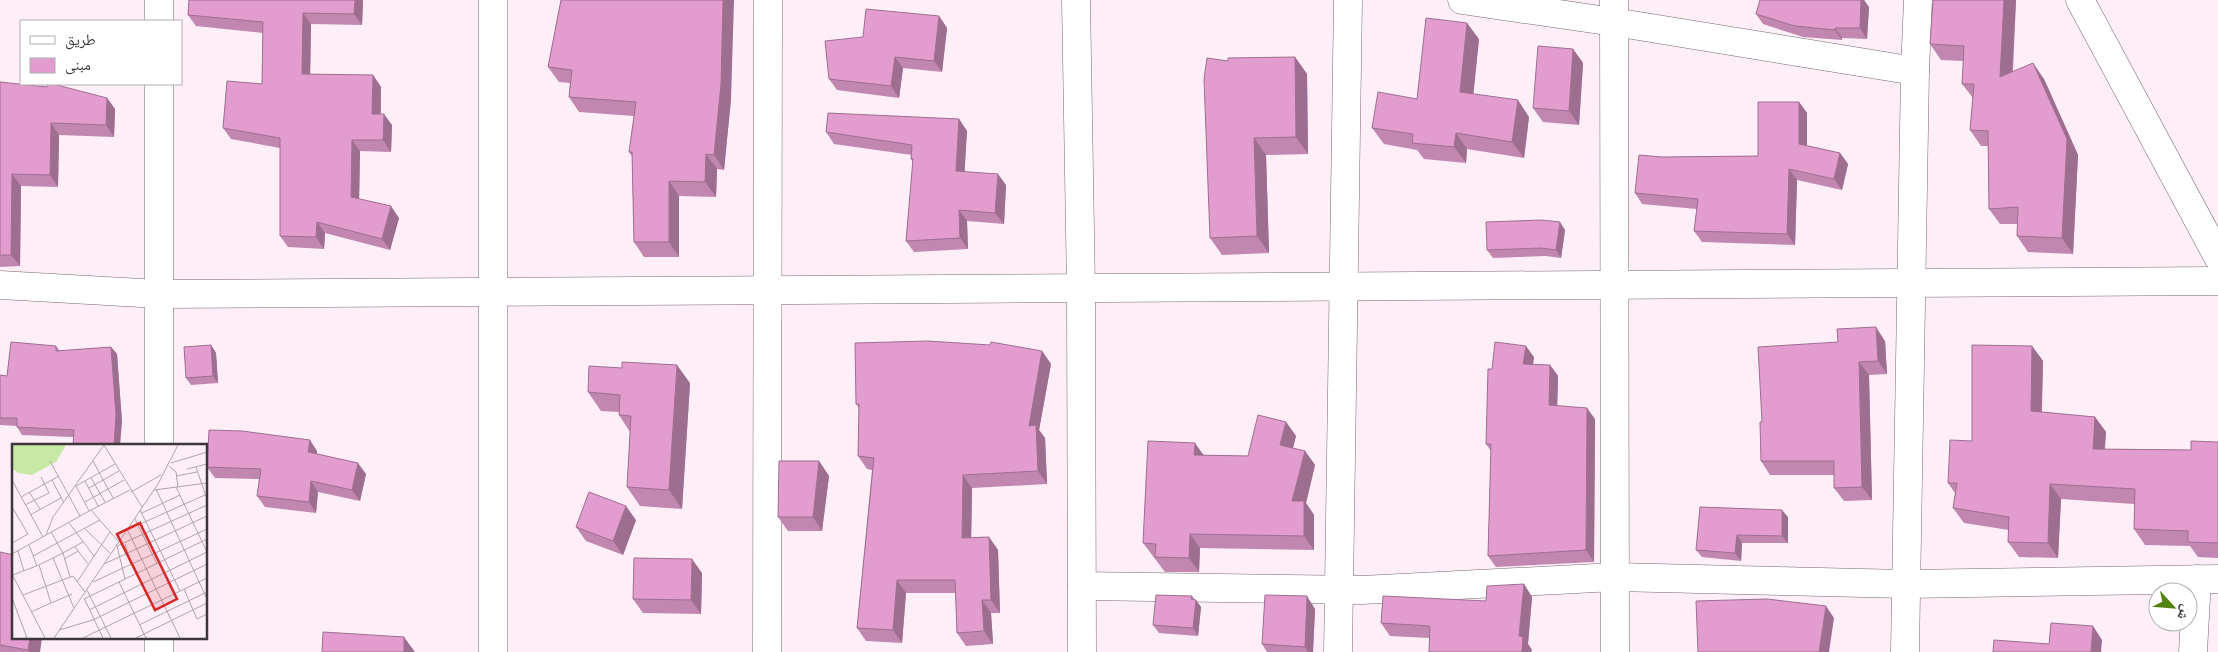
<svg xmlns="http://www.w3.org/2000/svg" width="2218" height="652" viewBox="0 0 2218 652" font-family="Georgia,'Noto Naskh Arabic',serif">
	<rect width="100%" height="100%" fill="#fdeef8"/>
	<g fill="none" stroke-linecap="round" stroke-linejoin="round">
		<defs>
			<g id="minor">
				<path d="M 1076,0 L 1081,289 L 1082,652"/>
				<path d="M 1462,0 L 1614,22 L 1915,71"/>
				<path d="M 1614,0 L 1615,652"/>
				<path d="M 159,21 L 159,0"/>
				<path d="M 0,285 L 159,294 L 2218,281"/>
				<path d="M 159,446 L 159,84"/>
				<path d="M 1082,586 L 1362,590 L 1615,577 L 1906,584 L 2218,579"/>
				<path d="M 159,652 L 159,638"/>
				<path d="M 493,652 L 493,0"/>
				<path d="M 767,652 L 768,0"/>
				<path d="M 1338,652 L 1348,0"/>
				<path d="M 1905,652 L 1915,71 L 1918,0"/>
				<path d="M 2193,652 L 2197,579"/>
			</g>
			<path id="major" d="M 2080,0 L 2218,257"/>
		</defs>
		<use href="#minor" stroke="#756871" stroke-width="29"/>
		<use href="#major" stroke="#756871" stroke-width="29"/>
		<use href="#minor" stroke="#fff" stroke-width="28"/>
		<use href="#major" stroke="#fff" stroke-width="28"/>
	</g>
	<g fill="#c287b1">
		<path d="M 189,0 L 363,0 L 362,25 L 311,24 L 310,74 L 373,75 L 381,87 L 381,114 L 392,125 L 391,152 L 360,151 L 359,199 L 399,218 L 390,250 L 325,233 L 324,249 L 288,247 L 280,236 L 280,148 L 231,139 L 223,128 L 262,84 L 263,33 L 196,26 L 188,15 Z"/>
		<path d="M 561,0 L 731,99 L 724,170 L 717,169 L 716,197 L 679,196 L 679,257 L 644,257 L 634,242 L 632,156 L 629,152 L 634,116 L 579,112 L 569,97 L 570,83 L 559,82 L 548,67 Z"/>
		<path d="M 1760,0 L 1864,0 L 1869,7 L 1867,39 L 1842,38 L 1842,40 L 1803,37 L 1763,24 L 1756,14 Z"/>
		<path d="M 1933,0 L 2016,0 L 2013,72 L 2044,79 L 2078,155 L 2073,254 L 2028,252 L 2017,236 L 2018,224 L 2000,224 L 1989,209 L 1988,146 L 1981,146 L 1970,130 L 1973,98 L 1962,84 L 1964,61 L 1941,60 L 1930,44 Z"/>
		<path d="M 939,16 L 947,28 L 942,72 L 903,68 L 899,98 L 837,90 L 829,79 L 863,37 Z"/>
		<path d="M 1479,39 L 1473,94 L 1529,117 L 1524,158 L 1467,149 L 1466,163 L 1424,159 L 1417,150 L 1384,144 L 1372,128 L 1417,99 Z"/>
		<path d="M 1573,49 L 1583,63 L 1579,125 L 1543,122 L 1533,108 Z"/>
		<path d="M 1295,57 L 1307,74 L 1308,154 L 1266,155 L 1269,253 L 1222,255 L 1210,238 L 1228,61 Z"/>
		<path d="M 0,82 L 107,98 L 115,109 L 114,137 L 59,135 L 58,187 L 21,186 L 20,266 L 0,267 Z"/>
		<path d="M 1799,102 L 1807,113 L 1807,146 L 1840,153 L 1848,164 L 1842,190 L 1797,180 L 1795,245 L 1702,242 L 1694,231 L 1697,209 L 1642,204 L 1635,193 L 1661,157 L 1758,156 Z"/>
		<path d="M 959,119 L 967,131 L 964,172 L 1006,185 L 1004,224 L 967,221 L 968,249 L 914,252 L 906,241 L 913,162 L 911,159 L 912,155 L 834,144 L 826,132 Z"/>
		<path d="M 1565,230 L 1561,258 L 1546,256 L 1493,258 L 1487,250 Z"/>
		<path d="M 1885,341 L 1887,374 L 1869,375 L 1872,500 L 1844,501 L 1834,488 L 1834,475 L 1770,475 L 1761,461 L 1762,422 Z"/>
		<path d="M 211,345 L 216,353 L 218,383 L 191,385 L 186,378 Z"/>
		<path d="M 56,346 L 60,351 L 111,347 L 117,354 L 122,422 L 73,437 L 22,435 L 17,427 L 17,426 L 0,425 L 0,375 L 7,376 Z"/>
		<path d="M 2032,346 L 2043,361 L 2042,412 L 2095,417 L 2106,432 L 2105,449 L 2191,450 L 2218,442 L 2218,558 L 2198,557 L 2190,546 L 2145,545 L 2134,529 L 2134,504 L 2061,499 L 2058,558 L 2019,557 L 2008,542 L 2009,530 L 1964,523 L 1953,508 L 1955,493 L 1948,483 L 1972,441 Z"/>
		<path d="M 1042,351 L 1051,364 L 1039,430 L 1045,438 L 1047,484 L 972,488 L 971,538 L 989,537 L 998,550 L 1000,613 L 991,613 L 993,644 L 966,646 L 957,633 L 956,593 L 906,593 L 902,643 L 866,641 L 857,628 L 872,470 L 867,469 L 858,456 L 859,408 L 856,404 Z"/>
		<path d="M 1534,357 L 1533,365 L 1550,365 L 1558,376 L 1557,405 L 1595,419 L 1594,562 L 1496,567 L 1488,556 L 1491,451 L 1486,444 L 1492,369 Z"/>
		<path d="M 690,383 L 682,509 L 640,506 L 627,487 L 630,432 L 619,415 L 619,412 L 601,411 L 588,392 Z"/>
		<path d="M 1286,422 L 1296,436 L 1293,448 L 1305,451 L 1315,465 L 1306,503 L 1314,515 L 1314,550 L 1200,548 L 1199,572 L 1165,572 L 1143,543 L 1203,455 L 1248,456 Z"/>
		<path d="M 317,451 L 317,454 L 366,474 L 360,501 L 318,492 L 316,513 L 265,507 L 257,496 L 259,479 L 215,478 L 207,467 Z"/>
		<path d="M 819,461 L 829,476 L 822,531 L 788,531 L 778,517 Z"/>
		<path d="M 1788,517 L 1788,543 L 1742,543 L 1741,561 L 1702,557 L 1696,550 Z"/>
		<path d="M 636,520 L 623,555 L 586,541 L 576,527 Z"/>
		<path d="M 0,552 L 40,652 L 0,652 Z"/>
		<path d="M 702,573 L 701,614 L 643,613 L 633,599 Z"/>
		<path d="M 1524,584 L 1532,597 L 1528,644 L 1532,650 L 1531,652 L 1429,652 L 1430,638 L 1390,636 L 1381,623 L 1486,601 Z"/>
		<path d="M 1194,600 L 1201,607 L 1198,636 L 1159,633 L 1153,625 Z"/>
		<path d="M 1315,609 L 1313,652 L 1267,652 L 1262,644 Z"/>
	</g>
	<g fill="#9e6e90">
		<path d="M 355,0 L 363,0 L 362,25 L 354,14 Z"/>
		<path d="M 723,0 L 734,0 L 731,99 L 724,170 L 714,155 Z"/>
		<path d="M 1861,0 L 1864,0 L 1869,7 L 1867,39 L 1860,28 Z"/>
		<path d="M 2004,0 L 2016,0 L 2011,93 L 2000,77 Z"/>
		<path d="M 303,13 L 311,24 L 310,85 L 302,74 Z"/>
		<path d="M 939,16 L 947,28 L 942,72 L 934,61 Z"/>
		<path d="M 1467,23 L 1479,39 L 1472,108 L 1460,92 Z"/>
		<path d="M 1835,28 L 1842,38 L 1842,40 L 1835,30 Z"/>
		<path d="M 1573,49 L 1583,63 L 1579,125 L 1569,111 Z"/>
		<path d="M 895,57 L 903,68 L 899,98 L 891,86 Z"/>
		<path d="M 1295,57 L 1307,74 L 1308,154 L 1296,137 Z"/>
		<path d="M 2033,63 L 2044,79 L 2078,155 L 2073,254 L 2062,238 Z"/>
		<path d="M 373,75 L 381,87 L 380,125 L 372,114 Z"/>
		<path d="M 107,98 L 115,109 L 114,137 L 106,125 Z"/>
		<path d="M 1518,100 L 1529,117 L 1524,158 L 1512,142 Z"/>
		<path d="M 1799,102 L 1807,113 L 1807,155 L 1799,144 Z"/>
		<path d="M 384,114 L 392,125 L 391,152 L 383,140 Z"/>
		<path d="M 959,119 L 967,131 L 964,183 L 956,171 Z"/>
		<path d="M 51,123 L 59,135 L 58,187 L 50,175 Z"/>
		<path d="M 1456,133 L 1467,149 L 1466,163 L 1454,147 Z"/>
		<path d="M 1254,138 L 1266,155 L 1269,253 L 1257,236 Z"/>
		<path d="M 352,140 L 360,151 L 359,208 L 351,197 Z"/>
		<path d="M 1840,153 L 1848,164 L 1842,190 L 1834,179 Z"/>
		<path d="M 706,154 L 717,169 L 716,197 L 705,182 Z"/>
		<path d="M 1789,169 L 1797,180 L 1795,245 L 1787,234 Z"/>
		<path d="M 12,174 L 21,186 L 20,266 L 11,255 Z"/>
		<path d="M 998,174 L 1006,185 L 1004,224 L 995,213 Z"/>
		<path d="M 669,181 L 679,196 L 679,257 L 669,242 Z"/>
		<path d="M 391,206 L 399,218 L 390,250 L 382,239 Z"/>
		<path d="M 959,210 L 967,221 L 968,249 L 960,238 Z"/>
		<path d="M 317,222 L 325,233 L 324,249 L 316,237 Z"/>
		<path d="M 1560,222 L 1565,230 L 1561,258 L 1556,250 Z"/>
		<path d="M 1876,327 L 1885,341 L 1887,374 L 1878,361 Z"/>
		<path d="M 211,345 L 216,353 L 218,383 L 213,376 Z"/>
		<path d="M 1526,346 L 1534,357 L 1531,376 L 1523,364 Z"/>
		<path d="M 2032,346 L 2043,361 L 2041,426 L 2031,411 Z"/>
		<path d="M 111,347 L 117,354 L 122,422 L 120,446 L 114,446 Z"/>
		<path d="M 1042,351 L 1051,364 L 1039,430 L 1045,438 L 1047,484 L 1038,471 L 1029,426 Z"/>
		<path d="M 1859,362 L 1869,375 L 1872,500 L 1862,487 Z"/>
		<path d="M 677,365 L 690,383 L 682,509 L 669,490 Z"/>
		<path d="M 1550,365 L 1558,376 L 1557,416 L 1549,405 Z"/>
		<path d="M 1587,408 L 1595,419 L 1594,562 L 1586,550 Z"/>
		<path d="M 2095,417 L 2106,432 L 2103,464 L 2093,449 Z"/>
		<path d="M 1286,422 L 1296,436 L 1290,459 L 1280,445 Z"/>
		<path d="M 310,440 L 317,451 L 316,463 L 308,452 Z"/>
		<path d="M 1195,443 L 1205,457 L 1194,455 Z"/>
		<path d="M 1305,451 L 1315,465 L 1306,503 L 1314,515 L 1314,550 L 1304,536 L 1292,501 Z"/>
		<path d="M 819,461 L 829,476 L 822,531 L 813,517 Z"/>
		<path d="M 358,463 L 366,474 L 360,501 L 352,490 Z"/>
		<path d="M 963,475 L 972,488 L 971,551 L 962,538 Z"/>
		<path d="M 311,481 L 318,492 L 316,513 L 309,502 Z"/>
		<path d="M 2050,484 L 2061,499 L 2058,558 L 2048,543 Z"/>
		<path d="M 626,506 L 636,520 L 623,555 L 613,541 Z"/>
		<path d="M 1782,510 L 1788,517 L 1788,543 L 1782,536 Z"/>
		<path d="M 1190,534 L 1200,548 L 1199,572 L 1189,558 Z"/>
		<path d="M 1737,535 L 1742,543 L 1741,561 L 1735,553 Z"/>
		<path d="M 989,537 L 998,550 L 1000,613 L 991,600 Z"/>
		<path d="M 692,559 L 702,573 L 701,614 L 691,600 Z"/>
		<path d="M 897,580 L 906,593 L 902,643 L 893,630 Z"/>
		<path d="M 1524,584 L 1532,597 L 1528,644 L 1532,650 L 1531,652 L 1522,652 L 1519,636 Z"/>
		<path d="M 1192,596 L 1196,602 L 1196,600 L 1201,607 L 1198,636 L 1193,628 Z"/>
		<path d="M 1307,596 L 1315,609 L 1313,652 L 1308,652 L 1305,647 Z"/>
		<path d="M 982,600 L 991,613 L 993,644 L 984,631 Z"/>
		<path d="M 1826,606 L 1834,618 L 1829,652 L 1819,652 Z"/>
		<path d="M 2093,626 L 2102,640 L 2101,652 L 2091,652 Z"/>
		<path d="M 404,637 L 415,652 L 404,652 Z"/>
		<path d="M 30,638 L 42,638 L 40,652 L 30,652 L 28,650 Z"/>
	</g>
	<g fill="#e29dce" stroke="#9e6e90">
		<path d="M 189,0 L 355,0 L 354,14 L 303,13 L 302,74 L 373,75 L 372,114 L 384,114 L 383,140 L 352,140 L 351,197 L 391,206 L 382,239 L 317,222 L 316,237 L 280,236 L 280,138 L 223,128 L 227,81 L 262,84 L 263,22 L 188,15 Z"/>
		<path d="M 561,0 L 723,0 L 721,84 L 714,155 L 706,154 L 705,182 L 669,181 L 669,242 L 634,242 L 632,152 L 629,152 L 636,102 L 569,97 L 572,70 L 548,67 Z"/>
		<path d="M 1760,0 L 1861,0 L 1860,28 L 1835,28 L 1835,30 L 1795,26 L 1756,14 Z"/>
		<path d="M 1933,0 L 2004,0 L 2000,77 L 2033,63 L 2067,139 L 2062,238 L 2017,236 L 2018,207 L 1989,209 L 1988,131 L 1970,130 L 1974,84 L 1962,84 L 1964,46 L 1930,44 Z"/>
		<path d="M 866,9 L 939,16 L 934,61 L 895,57 L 891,86 L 829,79 L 825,41 L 863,37 Z"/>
		<path d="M 1426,18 L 1467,23 L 1460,92 L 1518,100 L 1512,142 L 1456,133 L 1454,147 L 1412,143 L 1413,134 L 1372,128 L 1378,92 L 1417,99 Z"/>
		<path d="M 1538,46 L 1573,49 L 1569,111 L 1533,108 Z"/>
		<path d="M 1295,57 L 1296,137 L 1254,138 L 1257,236 L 1210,238 L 1204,79 L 1207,58 L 1228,61 L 1228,58 Z"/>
		<path d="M 0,82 L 47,87 L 48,84 L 53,84 L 107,98 L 106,125 L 51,123 L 50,175 L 12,174 L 11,255 L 0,255 Z"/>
		<path d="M 1758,102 L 1799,102 L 1799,144 L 1840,153 L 1834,179 L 1789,169 L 1787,234 L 1694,231 L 1698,199 L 1635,193 L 1639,155 L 1661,157 L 1758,156 Z"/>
		<path d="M 828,113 L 959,119 L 956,171 L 998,174 L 995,213 L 959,210 L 960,238 L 906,241 L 913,159 L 911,159 L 912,145 L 826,132 Z"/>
		<path d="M 1542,220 L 1560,222 L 1556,250 L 1541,248 L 1487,250 L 1486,222 Z"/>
		<path d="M 1876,327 L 1878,361 L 1859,362 L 1862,487 L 1834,488 L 1834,461 L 1761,461 L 1760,422 L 1762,422 L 1758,347 L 1838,342 L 1837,329 Z"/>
		<path d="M 928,341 L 990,345 L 991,342 L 1042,351 L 1029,426 L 1036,425 L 1038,471 L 963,475 L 962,538 L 989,537 L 991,600 L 982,600 L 984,631 L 957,633 L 955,580 L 897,580 L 893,630 L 857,628 L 874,458 L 858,456 L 859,404 L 856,404 L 855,343 Z"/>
		<path d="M 11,342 L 56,346 L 56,351 L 111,347 L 116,415 L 114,446 L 73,446 L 74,430 L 17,427 L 17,418 L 0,418 L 0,375 L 7,376 Z"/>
		<path d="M 1495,342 L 1526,346 L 1523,364 L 1550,365 L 1549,405 L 1587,408 L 1586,550 L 1488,556 L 1491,444 L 1486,444 L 1488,369 L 1492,369 Z"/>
		<path d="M 211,345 L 213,376 L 186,378 L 184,347 Z"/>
		<path d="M 1972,345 L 2032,346 L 2031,411 L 2095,417 L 2093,449 L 2191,450 L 2191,441 L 2218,442 L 2218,543 L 2188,542 L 2188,531 L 2134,529 L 2135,489 L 2050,484 L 2048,543 L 2008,542 L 2009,517 L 1953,508 L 1957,483 L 1948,483 L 1950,440 L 1972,441 Z"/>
		<path d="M 622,362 L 677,365 L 669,490 L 627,487 L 631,416 L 619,415 L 620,395 L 588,392 L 589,366 L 622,368 Z"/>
		<path d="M 1258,415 L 1286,422 L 1280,445 L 1305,451 L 1292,501 L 1304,501 L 1304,536 L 1190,534 L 1189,558 L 1155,557 L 1156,544 L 1143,543 L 1148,441 L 1195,443 L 1194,455 L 1248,456 Z"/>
		<path d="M 209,430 L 242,431 L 310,440 L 308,452 L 358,463 L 352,490 L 311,481 L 309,502 L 257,496 L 261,469 L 207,467 Z"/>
		<path d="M 779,461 L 819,461 L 813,517 L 778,517 Z"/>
		<path d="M 589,492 L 626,506 L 613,541 L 576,527 Z"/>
		<path d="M 1700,507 L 1782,510 L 1782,536 L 1737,535 L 1735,553 L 1696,550 Z"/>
		<path d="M 0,552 L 14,555 L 14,638 L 30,638 L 28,650 L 0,645 Z"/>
		<path d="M 634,558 L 692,559 L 691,600 L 633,599 Z"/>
		<path d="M 1524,584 L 1519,636 L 1523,637 L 1522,652 L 1429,652 L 1430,626 L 1381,623 L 1383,596 L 1486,601 L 1487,586 Z"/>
		<path d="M 1156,595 L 1192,596 L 1191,599 L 1196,600 L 1193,628 L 1153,625 Z"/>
		<path d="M 1265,595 L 1307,596 L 1305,647 L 1262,644 Z"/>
		<path d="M 1767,599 L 1826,606 L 1819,652 L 1698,652 L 1696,601 Z"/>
		<path d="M 2051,623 L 2093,626 L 2091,652 L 1993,652 L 1994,640 L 2049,644 Z"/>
		<path d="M 323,632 L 404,637 L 404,652 L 322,652 Z"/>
	</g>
	<g transform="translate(12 444)">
		<rect width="195" height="195" fill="#fdeef8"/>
		<path d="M 0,1 L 54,1 L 44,18 L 20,31 L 6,29 L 0,24 Z" fill="#c6eaa5"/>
		<path fill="none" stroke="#b0a5ac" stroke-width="1" d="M 92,1 L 130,63M 38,17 L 68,72M 81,17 L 101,54M 159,19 L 195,8M 157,22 L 164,28 L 166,43M 184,23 L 195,55M 175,25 L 195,20M 164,32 L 185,28M 79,34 L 93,58M 0,36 L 31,93M 40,36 L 52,59M 73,37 L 86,62M 164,43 L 195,108M 77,44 L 107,27M 144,45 L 195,155M 142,46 L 195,39M 17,48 L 28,65M 119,48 L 149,31M 9,53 L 47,32M 73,58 L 112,36M 13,61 L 37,49 L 29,33M 0,63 L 16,90 L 0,99M 79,66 L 118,46M 128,66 L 168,147M 77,67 L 64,42 L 103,20M 130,69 L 168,51M 18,71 L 49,54M 123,75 L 145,120M 57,79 L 82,112M 126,81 L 193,51M 72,84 L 98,109M 115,85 L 168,194M 34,91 L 41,73 L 92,1M 113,100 L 119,120M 17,101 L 25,122M 105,102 L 195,61M 105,102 L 113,135M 63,103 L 76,120M 6,107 L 12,127M 0,110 L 79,66 L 106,97M 21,112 L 88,76M 41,114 L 62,164M 52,115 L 66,107M 92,120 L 195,72M 27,121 L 51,109 L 39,88M 0,130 L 33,194M 1,131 L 27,121 L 39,159 L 19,168M 58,133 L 51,109 L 71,98M 65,138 L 98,88M 81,138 L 195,85M 107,138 L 134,194M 172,145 L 185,175 L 195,170M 75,146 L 99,194M 11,151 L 61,132 L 73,148M 0,154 L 15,194M 72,154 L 91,194M 72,155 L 195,95M 39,159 L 60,150M 77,166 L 195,108M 127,181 L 195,148M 47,186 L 81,176 L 195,120M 42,194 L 146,40 L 166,1M 71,194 L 195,134M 124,194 L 195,159"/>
		<path fill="#d62828" fill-opacity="0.15" stroke="#d62828" stroke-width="2.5" d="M 128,79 L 165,155 L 143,166 L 105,90 Z"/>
		<rect width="195" height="195" fill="none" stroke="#3d373b" stroke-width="2.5"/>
	</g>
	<rect x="20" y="20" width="162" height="65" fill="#ffffff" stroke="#b1afb1"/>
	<rect x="30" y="36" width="25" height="8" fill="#ffffff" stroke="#b1afb1"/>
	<text x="65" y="45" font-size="15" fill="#3d373b">طريق</text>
	<rect x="30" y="58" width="25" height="15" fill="#e29dce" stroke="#b1afb1"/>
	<text x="65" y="70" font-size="15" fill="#3d373b">مبنى</text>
	<g transform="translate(2173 607) rotate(116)"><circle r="24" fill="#ffffff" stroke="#b1afb1"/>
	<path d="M0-4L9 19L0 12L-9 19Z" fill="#558312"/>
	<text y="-8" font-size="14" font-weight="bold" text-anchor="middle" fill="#3d373b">ش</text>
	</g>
</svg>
